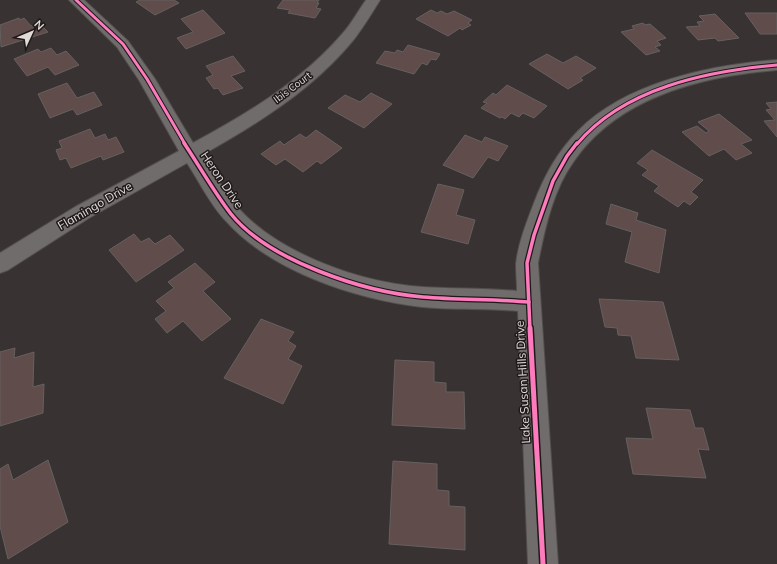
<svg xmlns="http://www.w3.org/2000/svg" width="777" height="564" viewBox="0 0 777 564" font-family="Mulish,sans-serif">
	<rect width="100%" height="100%" fill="#383332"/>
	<g fill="#604c4a" stroke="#656160">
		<path d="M 140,0 L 174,0 L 179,3 L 155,15 L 136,2 Z"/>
		<path d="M 283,0 L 319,0 L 317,3 L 319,3 L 316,8 L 321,9 L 315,18 L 288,13 L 290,10 L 277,8 Z"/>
		<path d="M 203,10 L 225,33 L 186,49 L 177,38 L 193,32 L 181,19 Z"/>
		<path d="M 431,10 L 437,13 L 441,11 L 447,14 L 454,11 L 472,20 L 468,23 L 471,25 L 462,30 L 460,28 L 448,36 L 416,19 Z"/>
		<path d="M 745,13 L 777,13 L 777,34 L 760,34 Z"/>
		<path d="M 715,14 L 739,38 L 718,41 L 715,38 L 698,40 L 686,27 L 700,26 L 697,22 L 704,21 L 699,16 Z"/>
		<path d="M 19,18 L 20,20 L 24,18 L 31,26 L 39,23 L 48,32 L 1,47 L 0,25 Z"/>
		<path d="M 643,23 L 645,25 L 650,24 L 666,38 L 657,41 L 661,45 L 655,47 L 660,51 L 646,55 L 621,32 L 634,29 L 632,26 Z"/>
		<path d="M 408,45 L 440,54 L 436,60 L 431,59 L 427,65 L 422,63 L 414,74 L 376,63 L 385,51 L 395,53 L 397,50 L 403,52 Z"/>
		<path d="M 51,48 L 57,55 L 66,51 L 79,65 L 55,75 L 48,67 L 27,76 L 14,59 L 38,49 L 41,52 Z"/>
		<path d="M 547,54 L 563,63 L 576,56 L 596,68 L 580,78 L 583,80 L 568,89 L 529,64 Z"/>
		<path d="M 233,56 L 245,71 L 231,76 L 243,88 L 223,95 L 218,88 L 214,89 L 206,78 L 213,75 L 206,66 Z"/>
		<path d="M 67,83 L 77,98 L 94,92 L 102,105 L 77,115 L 73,109 L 50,118 L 38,94 Z"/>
		<path d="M 507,85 L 547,106 L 534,118 L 523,113 L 519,117 L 511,113 L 505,119 L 502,117 L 500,118 L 481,108 L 487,103 L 483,102 L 493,93 L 496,95 Z"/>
		<path d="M 371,93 L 392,104 L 364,128 L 328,108 L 345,95 L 360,102 Z"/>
		<path d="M 777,102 L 777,137 L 764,121 L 775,120 L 766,110 L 771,109 L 766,103 Z"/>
		<path d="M 719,114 L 752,140 L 741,144 L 752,153 L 736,160 L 724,149 L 709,156 L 682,132 L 697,126 L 706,133 L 709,131 L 698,122 Z"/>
		<path d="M 90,129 L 95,138 L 105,134 L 108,140 L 116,137 L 124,152 L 103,160 L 101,156 L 71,168 L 66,158 L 60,160 L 56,150 L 62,148 L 59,141 Z"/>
		<path d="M 316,130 L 342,148 L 321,164 L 317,161 L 303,172 L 285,159 L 276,165 L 261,154 L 280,141 L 284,145 L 300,134 L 306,138 Z"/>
		<path d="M 465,135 L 482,142 L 485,137 L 508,146 L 498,161 L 488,157 L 473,178 L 443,165 Z"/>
		<path d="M 652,150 L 703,180 L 691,192 L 698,197 L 690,205 L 684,201 L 678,207 L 654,191 L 659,186 L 642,175 L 648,170 L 637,163 Z"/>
		<path d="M 438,184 L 464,190 L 456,215 L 475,220 L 468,244 L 421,232 Z"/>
		<path d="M 611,204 L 638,213 L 636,220 L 666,230 L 659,273 L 625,262 L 632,232 L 606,224 Z"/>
		<path d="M 134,234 L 141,242 L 149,238 L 155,244 L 170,235 L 184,250 L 136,282 L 109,250 Z"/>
		<path d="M 195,263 L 215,282 L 203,291 L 231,319 L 202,341 L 183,321 L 167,333 L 155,319 L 166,311 L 156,301 L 174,288 L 168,282 Z"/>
		<path d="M 599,299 L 663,302 L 679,360 L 636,358 L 631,336 L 618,335 L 617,328 L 605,327 Z"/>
		<path d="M 261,319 L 294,332 L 288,341 L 296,346 L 288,359 L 302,366 L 283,404 L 224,378 Z"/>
		<path d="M 15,348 L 14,358 L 34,352 L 33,387 L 44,384 L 43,413 L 0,426 L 0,352 Z"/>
		<path d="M 395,360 L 434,362 L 434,382 L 446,383 L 446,392 L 464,392 L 465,429 L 392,425 Z"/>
		<path d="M 646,408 L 690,410 L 695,428 L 703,428 L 709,450 L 698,449 L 706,478 L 633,474 L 626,438 L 653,439 Z"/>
		<path d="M 48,460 L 68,522 L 8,559 L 0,526 L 0,469 L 8,464 L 13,480 Z"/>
		<path d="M 393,461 L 437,464 L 437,490 L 449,491 L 449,506 L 465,507 L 465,550 L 389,544 Z"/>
	</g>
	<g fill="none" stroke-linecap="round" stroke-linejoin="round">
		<defs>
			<path id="street" d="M 69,0 L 84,0 L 128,41 L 155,79 L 193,143 C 247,114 303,80 343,33 C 352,23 358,11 366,0 L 380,0 C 372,13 364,26 355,38 C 314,89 257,124 202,155 C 214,173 225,194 240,210 C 282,255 362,283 423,287 C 455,289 486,288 517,291 C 517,282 516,273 516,264 C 518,244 527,221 534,203 C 544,176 558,151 578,131 C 626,82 711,65 777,60 L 777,70 C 703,76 619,96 574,161 C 553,190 545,228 538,263 L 558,564 L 528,564 L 518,311 C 486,308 453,310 422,307 C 355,299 272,272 226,221 C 211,206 199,181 187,163 L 89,218 L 8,270 L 0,273 L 0,253 L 75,207 L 179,151 L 139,80 L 117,47 Z"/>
		</defs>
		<use href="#street" stroke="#524f4e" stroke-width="2"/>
		<use href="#street" fill="#6f6c6b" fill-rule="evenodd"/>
		<defs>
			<g id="cycleway-far2">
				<path d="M 76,0 L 123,44 L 147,79 L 185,144"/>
				<path d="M 577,144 C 624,88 707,71 777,65"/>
			</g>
			<g id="cycleway-far1">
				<path d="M 184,143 C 200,167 214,192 231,214 C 269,261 364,292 423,297 C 458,300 494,299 529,302"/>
				<path d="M 530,329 L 527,263 L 534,235 L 553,181 L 567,156 L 577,143"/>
			</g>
			<path id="cycleway" d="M 530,328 L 543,564"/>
		</defs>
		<use href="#cycleway-far2" stroke="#1f1a19" stroke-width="5"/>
		<use href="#cycleway-far1" stroke="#1f1a19" stroke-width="6"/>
		<use href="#cycleway" stroke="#1f1a19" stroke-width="8"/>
		<use href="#cycleway-far2" stroke="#fd7abc" stroke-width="3"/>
		<use href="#cycleway-far1" stroke="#fd7abc" stroke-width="3.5"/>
		<use href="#cycleway" stroke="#fd7abc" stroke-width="5"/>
	</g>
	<g text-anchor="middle" stroke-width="3" stroke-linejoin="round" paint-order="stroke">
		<g font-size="10" fill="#e1dad9" stroke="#1f1a19">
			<text transform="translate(292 87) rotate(-37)" y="4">Ibis Court</text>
		</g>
		<g font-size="12" fill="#e1dad9" stroke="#1f1a19">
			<text transform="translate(222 180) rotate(56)" y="4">Heron Drive</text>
			<text transform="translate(95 206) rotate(-30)" y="4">Flamingo Drive</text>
			<text transform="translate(523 382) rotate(-93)" y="4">Lake Susan Hills Drive</text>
		</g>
	</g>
	<g transform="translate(32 32) rotate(46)" stroke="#1f1a19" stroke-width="3" paint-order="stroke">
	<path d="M0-3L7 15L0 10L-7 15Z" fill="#e1dad9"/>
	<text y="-6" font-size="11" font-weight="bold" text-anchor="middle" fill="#e1dad9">N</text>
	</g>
</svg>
